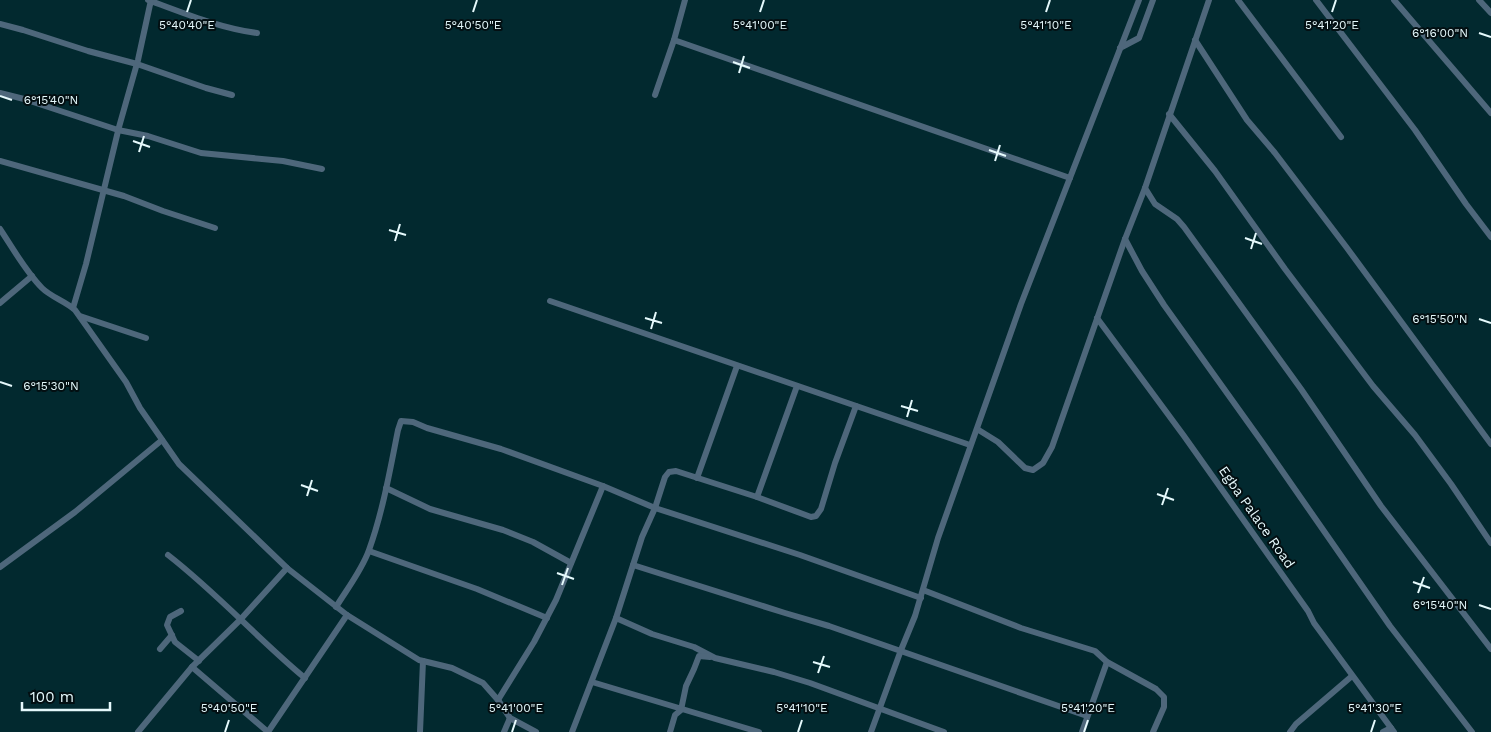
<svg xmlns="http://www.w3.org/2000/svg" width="1491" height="732" viewBox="0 0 1491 732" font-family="'Work Sans',sans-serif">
	<rect width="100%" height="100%" fill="#02292f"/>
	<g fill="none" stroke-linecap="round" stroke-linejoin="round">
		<g stroke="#4e677b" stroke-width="6">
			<path d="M 148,0 C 184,13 219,28 257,33"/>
			<path d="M 1238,0 L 1341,137"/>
			<path d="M 1316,0 L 1415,130 L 1466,204 L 1491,237"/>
			<path d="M 1394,0 L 1491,113"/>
			<path d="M 1479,0 L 1491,13"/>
			<path d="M 0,24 L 23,30 L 88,51 L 137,64 L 206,88 L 232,95"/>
			<path d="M 674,40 L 1070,178"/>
			<path d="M 1195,40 L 1247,120 L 1275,153 L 1347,248 L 1491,444"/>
			<path d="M 1120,48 L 1139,38 L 1153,0"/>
			<path d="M 0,93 L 24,99 L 118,130 L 148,136 L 201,153 L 283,161 L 322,169"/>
			<path d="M 655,95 L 674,40 L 685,0"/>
			<path d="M 1169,114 L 1215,171 L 1285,269 L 1373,386 L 1415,435 L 1451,484 L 1491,543"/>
			<path d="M 0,161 L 124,196 L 163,211 L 215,228"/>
			<path d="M 1145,188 L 1155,204 L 1177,219 L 1184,227 L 1301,389 L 1381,506 L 1491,649"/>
			<path d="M 0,229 C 12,247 26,272 42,288 C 51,297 65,301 75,310 L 126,382 L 140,408 L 179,464 L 287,568 L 347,615 L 419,660 L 452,668 L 483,683 L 498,700 L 510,718 L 536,732"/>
			<path d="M 1125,239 L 1142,271 L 1164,305 L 1262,442 L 1390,626 L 1472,732"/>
			<path d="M 550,301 L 970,445"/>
			<path d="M 0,303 L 32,276"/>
			<path d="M 73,308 L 86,264 L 119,127 L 138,60 L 151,0"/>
			<path d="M 80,316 L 146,338"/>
			<path d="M 1097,318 L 1184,436 L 1308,611 L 1314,623 L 1394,732"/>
			<path d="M 977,429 L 998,442 L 1025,468 L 1033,470 L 1043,463 L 1052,447 L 1125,239 L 1145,188 L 1209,0"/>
			<path d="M 697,478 L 737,366"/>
			<path d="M 386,488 L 430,509 L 503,530 L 533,542 L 571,563"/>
			<path d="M 757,497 L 797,386"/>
			<path d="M 369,551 L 477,589 L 547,618"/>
			<path d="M 168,555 C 217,593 258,639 305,678"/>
			<path d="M 633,565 L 785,613 L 829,626 L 1087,716"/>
			<path d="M 0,567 L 75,512 L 162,440"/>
			<path d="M 923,590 L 1021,628 L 1095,651 L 1107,662 L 1156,689 L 1164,697 L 1164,707 L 1153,732"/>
			<path d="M 336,607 C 347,589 362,570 369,550 C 383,511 390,470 398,430 L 401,421 L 413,422 L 427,428 L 501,449 L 603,486 L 655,508 L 800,555 L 921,598"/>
			<path d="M 181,611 L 170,617 L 167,625 L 175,642 L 199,661"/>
			<path d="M 616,618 L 652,634 L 694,647 L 715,658 L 774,672 L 810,683 L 944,732"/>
			<path d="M 160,649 L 172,635"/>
			<path d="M 192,667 L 268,732"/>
			<path d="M 592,682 L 759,732"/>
			<path d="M 498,700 L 534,642 L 556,600 L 603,486"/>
			<path d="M 138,732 L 192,667 L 240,620 L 287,568"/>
			<path d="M 268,732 L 347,615"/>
			<path d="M 420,732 L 423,661"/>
			<path d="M 504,732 L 510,718"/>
			<path d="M 572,732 L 616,618 L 642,537 L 655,508 L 665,477 L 669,472 L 676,471 L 757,497 L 811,517 L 816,516 L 821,509 L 835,463 L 856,406"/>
			<path d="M 670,732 L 675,715 L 681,710 L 686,686 L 694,669 L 699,656 L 710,657"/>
			<path d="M 871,732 L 901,650 L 915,616 L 938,538 L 1021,304 L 1139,0"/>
			<path d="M 1082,732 L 1107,662"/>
			<path d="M 1290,732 L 1296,724 L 1352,676"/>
			<path d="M 1383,732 L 1391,728"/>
		</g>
	</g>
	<path fill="none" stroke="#e5f9fc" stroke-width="2" d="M 187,12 L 191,0M 473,12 L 477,0M 760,12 L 764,0M 1046,12 L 1050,0M 1332,12 L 1336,0M 1479,33 L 1491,37M 733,62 L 750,68M 739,73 L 744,56M 0,96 L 12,100M 133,141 L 150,147M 989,150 L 1006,156M 139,152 L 144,136M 995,161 L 1000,145M 389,230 L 406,235M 1245,238 L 1262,244M 395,241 L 400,224M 1251,249 L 1256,233M 645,318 L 662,323M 1479,319 L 1491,323M 651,329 L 656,312M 0,382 L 12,386M 901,406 L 918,411M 907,417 L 912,400M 301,485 L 318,491M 1157,494 L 1174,500M 307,496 L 312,480M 1162,505 L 1168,488M 557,573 L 574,579M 1413,582 L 1430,588M 562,585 L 568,568M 1418,593 L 1424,577M 1479,605 L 1491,609M 813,662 L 830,667M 818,673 L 824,656M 225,732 L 229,720M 512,732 L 516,720M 798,732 L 802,720M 1084,732 L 1088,720M 1371,732 L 1375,720"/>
	<g text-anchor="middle" stroke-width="4" stroke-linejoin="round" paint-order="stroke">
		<g font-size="14" fill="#e5f9fc" stroke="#030f12">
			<text transform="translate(1257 517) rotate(55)" y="5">Egba Palace Road</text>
		</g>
	</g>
	<g font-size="12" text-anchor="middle" fill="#e5f9fc" stroke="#030f12" stroke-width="4" stroke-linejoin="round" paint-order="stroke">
		<text x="473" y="29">5°40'50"E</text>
		<text x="760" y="29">5°41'00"E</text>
		<text x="1046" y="29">5°41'10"E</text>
		<text x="1332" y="29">5°41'20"E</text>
		<text x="187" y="29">5°40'40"E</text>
		<text x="1440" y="37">6°16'00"N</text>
		<text x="51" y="104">6°15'40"N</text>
		<text x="1440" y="323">6°15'50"N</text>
		<text x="51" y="390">6°15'30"N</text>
		<text x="1440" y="609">6°15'40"N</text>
		<text x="229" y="712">5°40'50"E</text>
		<text x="516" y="712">5°41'00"E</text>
		<text x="802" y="712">5°41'10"E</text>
		<text x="1088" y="712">5°41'20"E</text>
		<text x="1375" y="712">5°41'30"E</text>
	</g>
	<path d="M22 702v8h88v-8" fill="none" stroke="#e5f9fc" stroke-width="2.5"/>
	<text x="30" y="702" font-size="15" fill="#e5f9fc" stroke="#030f12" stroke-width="4" paint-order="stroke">100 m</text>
</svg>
